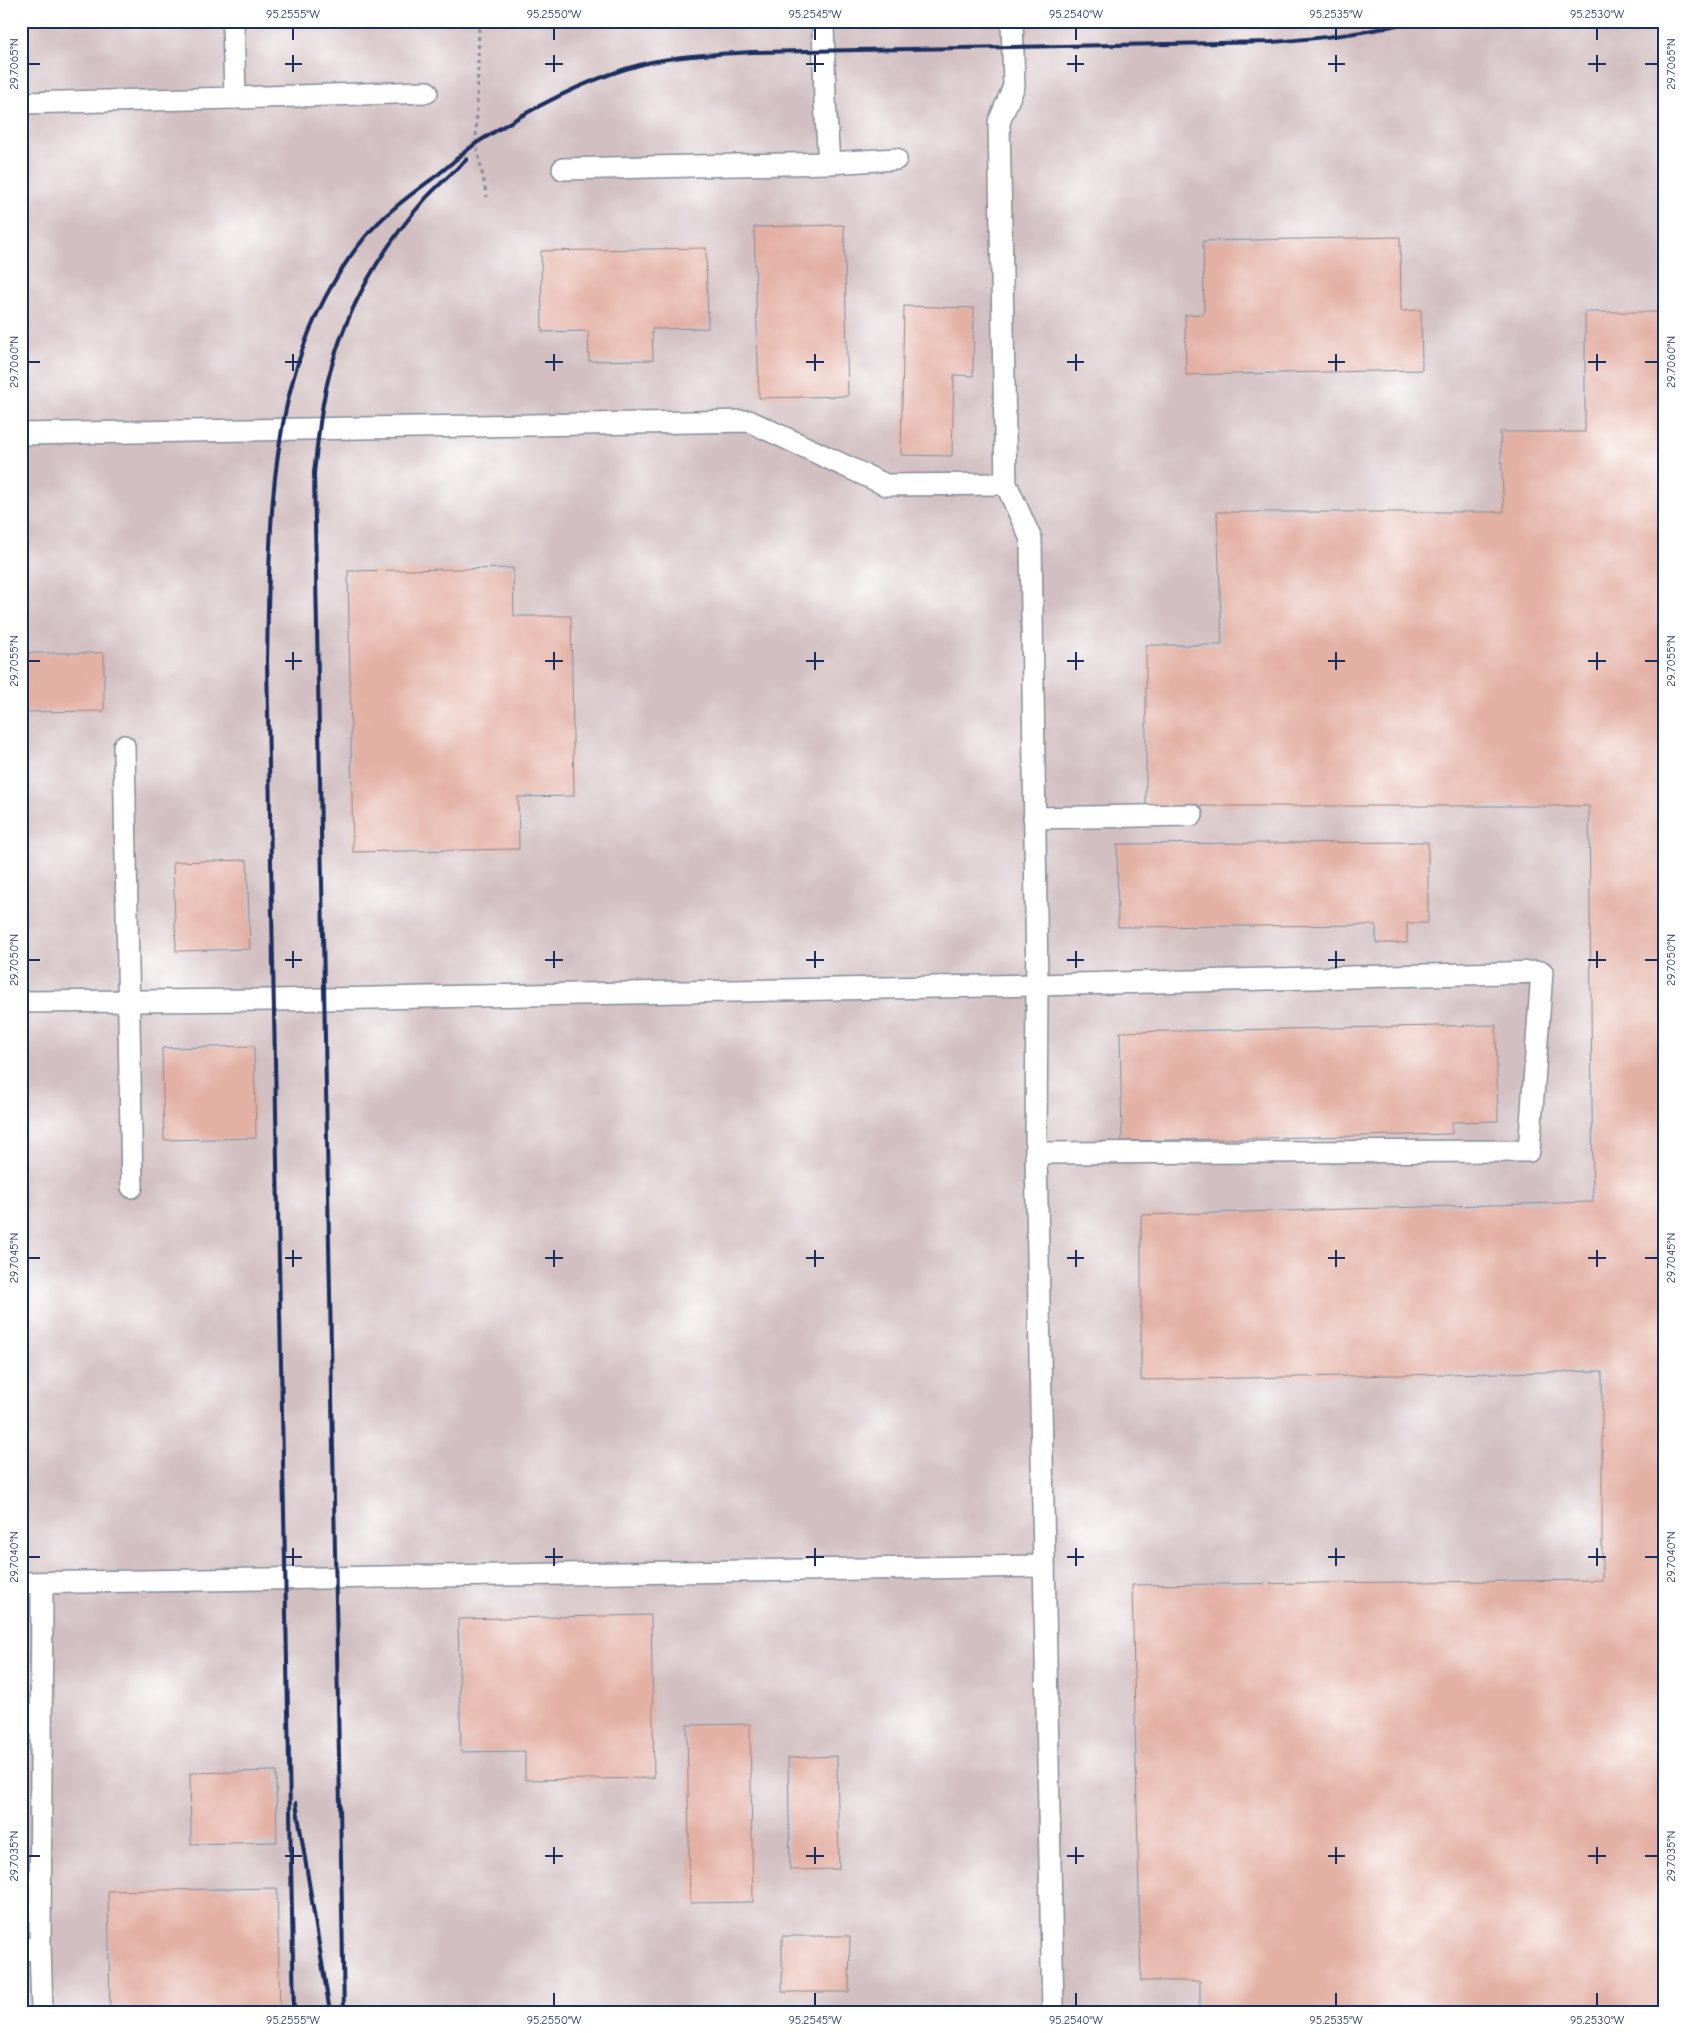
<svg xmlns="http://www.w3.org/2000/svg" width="1685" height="2033" viewBox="0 0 1685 2033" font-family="'Comic Neue',sans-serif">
	<rect width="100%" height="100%" fill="#fff"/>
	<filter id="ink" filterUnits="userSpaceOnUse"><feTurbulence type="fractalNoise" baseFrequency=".02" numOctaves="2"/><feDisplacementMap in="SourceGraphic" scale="10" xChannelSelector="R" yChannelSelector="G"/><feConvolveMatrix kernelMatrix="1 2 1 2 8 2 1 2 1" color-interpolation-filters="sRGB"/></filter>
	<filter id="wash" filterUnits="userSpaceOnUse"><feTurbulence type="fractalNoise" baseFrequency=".0096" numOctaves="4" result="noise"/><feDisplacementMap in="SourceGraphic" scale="20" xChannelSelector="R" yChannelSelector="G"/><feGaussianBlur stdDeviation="1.12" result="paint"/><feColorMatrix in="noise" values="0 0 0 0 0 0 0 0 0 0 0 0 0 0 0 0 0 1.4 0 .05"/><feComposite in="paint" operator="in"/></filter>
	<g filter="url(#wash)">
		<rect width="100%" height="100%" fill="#efebd4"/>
		<rect fill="#d2bfc1" x="21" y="21" width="1643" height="1991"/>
		<g id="blocks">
			<g fill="#e3b0a4">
				<path d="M 844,225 L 848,396 L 759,398 L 754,227 Z"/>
				<path d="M 1400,237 L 1401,311 L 1421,310 L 1422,370 L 1186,375 L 1185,315 L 1204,314 L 1203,241 Z"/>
				<path d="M 706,248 L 708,328 L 652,329 L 653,360 L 589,361 L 588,331 L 542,332 L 541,251 Z"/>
				<path d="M 904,306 L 974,308 L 973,376 L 954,375 L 952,456 L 901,455 Z"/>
				<path d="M 1585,312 L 1664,312 L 1664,2012 L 1200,2012 L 1200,1981 L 1141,1981 L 1132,1585 L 1602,1580 L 1602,1371 L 1141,1380 L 1141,1215 L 1593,1202 L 1589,806 L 1146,806 L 1146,645 L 1222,645 L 1217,512 L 1504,512 L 1500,432 L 1585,432 Z"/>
				<path d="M 513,568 L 514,616 L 571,616 L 574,796 L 518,797 L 519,849 L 353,852 L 348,571 Z"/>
				<path d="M 21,653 L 104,653 L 104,711 L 21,712 Z"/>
				<path d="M 1428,842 L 1428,923 L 1407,923 L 1407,943 L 1376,943 L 1376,925 L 1118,927 L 1117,844 Z"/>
				<path d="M 247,860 L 250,949 L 176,951 L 173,862 Z"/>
				<path d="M 1496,1025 L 1498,1121 L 1452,1122 L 1452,1134 L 1122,1141 L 1120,1032 Z"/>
				<path d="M 254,1046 L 256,1138 L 164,1140 L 162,1048 Z"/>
				<path d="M 651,1615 L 654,1778 L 525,1780 L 525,1751 L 461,1752 L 458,1619 Z"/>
				<path d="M 750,1724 L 753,1902 L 690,1903 L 687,1725 Z"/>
				<path d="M 837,1756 L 839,1869 L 790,1870 L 788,1758 Z"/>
				<path d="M 276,1771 L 277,1842 L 191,1844 L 190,1773 Z"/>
				<path d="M 277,1888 L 280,2012 L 110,2012 L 108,1891 Z"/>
				<path d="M 782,1936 L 850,1936 L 849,1992 L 782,1992 Z"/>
			</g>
		</g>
	</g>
	<g filter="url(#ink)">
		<use href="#blocks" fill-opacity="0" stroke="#858d99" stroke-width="1"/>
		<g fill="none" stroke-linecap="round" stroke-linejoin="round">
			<defs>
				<g id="lane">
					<path d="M 823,21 L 825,101 L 829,163"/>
					<path d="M 1012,21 L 1014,86 L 999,122 L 1006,484 L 1031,539 L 1037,985 L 1036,1153 L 1053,2012"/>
					<path d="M 235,98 L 427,92"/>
					<path d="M 21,103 L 235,98 L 233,21"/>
					<path d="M 563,169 L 829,163 L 896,159"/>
					<path d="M 21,434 L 749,421 L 886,485 L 1006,484"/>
					<path d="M 124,746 L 132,1187"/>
					<path d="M 1034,818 L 1192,815"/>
					<path d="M 21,1002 L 274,1000 L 1037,985 L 1542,972 L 1529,1151 L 1036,1153"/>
					<path d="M 21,1583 L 1044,1566"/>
					<path d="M 40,1945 L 42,2012"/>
					<path d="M 21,1952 L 40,1945 L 42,1583"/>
				</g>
			</defs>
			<use href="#lane" stroke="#858d99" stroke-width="24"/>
			<path stroke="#858d99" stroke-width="3" stroke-dasharray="4 4" stroke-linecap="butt" d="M 479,28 L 476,143 L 487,197"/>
			<use href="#lane" stroke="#fff" stroke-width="21"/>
			<g stroke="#1b2f5e" stroke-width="4">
				<path d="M 296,1803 L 330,2012"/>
				<path d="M 294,2012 L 267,662 C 269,563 268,461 297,366 C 311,320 335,273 366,236 C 386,212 412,194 436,176 C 451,165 463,152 478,142 C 528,110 585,79 643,64 C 679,55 716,54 753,52 L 1272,42 C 1320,38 1366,34 1412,21"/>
				<path d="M 344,2012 L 314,473 C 318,439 321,405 330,372 C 347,308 382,248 426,198 C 439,184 454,172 467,159"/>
			</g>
		</g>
	</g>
	<path fill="none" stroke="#1b2f5e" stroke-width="2" d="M 293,28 L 293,40M 554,28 L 554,40M 815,28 L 815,40M 1076,28 L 1076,40M 1336,28 L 1336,40M 1597,28 L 1597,40M 293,55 L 293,72M 554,55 L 554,72M 815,55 L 815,72M 1076,55 L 1076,72M 1336,55 L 1336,72M 1597,55 L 1597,72M 28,64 L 40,64M 285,64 L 302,64M 545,64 L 563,64M 806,64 L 824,64M 1067,64 L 1084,64M 1328,64 L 1345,64M 1588,64 L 1606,64M 1645,64 L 1658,64M 293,354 L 293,371M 554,354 L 554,371M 815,354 L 815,371M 1076,354 L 1076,371M 1336,354 L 1336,371M 1597,354 L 1597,371M 28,362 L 40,362M 285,362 L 302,362M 545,362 L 563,362M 806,362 L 824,362M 1067,362 L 1084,362M 1328,362 L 1345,362M 1588,362 L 1606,362M 1645,362 L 1658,362M 293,652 L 293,670M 554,652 L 554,670M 815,652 L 815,670M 1076,652 L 1076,670M 1336,652 L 1336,670M 1597,652 L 1597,670M 28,661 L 40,661M 285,661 L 302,661M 545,661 L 563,661M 806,661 L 824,661M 1067,661 L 1084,661M 1328,661 L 1345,661M 1588,661 L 1606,661M 1645,661 L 1658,661M 293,951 L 293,968M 554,951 L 554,968M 815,951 L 815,968M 1076,951 L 1076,968M 1336,951 L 1336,968M 1597,951 L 1597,968M 28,960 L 40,960M 285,960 L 302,960M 545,960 L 563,960M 806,960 L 824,960M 1067,960 L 1084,960M 1328,960 L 1345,960M 1588,960 L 1606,960M 1645,960 L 1658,960M 293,1250 L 293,1267M 554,1250 L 554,1267M 815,1250 L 815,1267M 1076,1250 L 1076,1267M 1336,1250 L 1336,1267M 1597,1250 L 1597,1267M 28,1258 L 40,1258M 285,1258 L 302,1258M 545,1258 L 563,1258M 806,1258 L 824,1258M 1067,1258 L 1084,1258M 1328,1258 L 1345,1258M 1588,1258 L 1606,1258M 1645,1258 L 1658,1258M 293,1548 L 293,1566M 554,1548 L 554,1566M 815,1548 L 815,1566M 1076,1548 L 1076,1566M 1336,1548 L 1336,1566M 1597,1548 L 1597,1566M 28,1557 L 40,1557M 285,1557 L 302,1557M 545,1557 L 563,1557M 806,1557 L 824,1557M 1067,1557 L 1084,1557M 1328,1557 L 1345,1557M 1588,1557 L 1606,1557M 1645,1557 L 1658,1557M 293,1847 L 293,1864M 554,1847 L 554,1864M 815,1847 L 815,1864M 1076,1847 L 1076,1864M 1336,1847 L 1336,1864M 1597,1847 L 1597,1864M 28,1856 L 40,1856M 285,1856 L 302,1856M 545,1856 L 563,1856M 806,1856 L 824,1856M 1067,1856 L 1084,1856M 1328,1856 L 1345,1856M 1588,1856 L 1606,1856M 1645,1856 L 1658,1856M 293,1993 L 293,2006M 554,1993 L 554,2006M 815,1993 L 815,2006M 1076,1993 L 1076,2006M 1336,1993 L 1336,2006M 1597,1993 L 1597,2006"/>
	<rect width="1685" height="2033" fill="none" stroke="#fff" stroke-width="55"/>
	<rect x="28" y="28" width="1630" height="1978" fill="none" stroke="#1b2f5e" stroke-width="2"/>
	<g font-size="12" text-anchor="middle" fill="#1b2f5e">
		<text x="293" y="18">95.2555°W</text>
		<text x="554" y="18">95.2550°W</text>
		<text x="815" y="18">95.2545°W</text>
		<text x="1076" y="18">95.2540°W</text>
		<text x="1336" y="18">95.2535°W</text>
		<text x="1597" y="18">95.2530°W</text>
		<text transform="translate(14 64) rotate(-90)" y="4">29.7065°N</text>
		<text transform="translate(1671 64) rotate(-90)" y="4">29.7065°N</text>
		<text transform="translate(14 362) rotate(-90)" y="4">29.7060°N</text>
		<text transform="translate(1671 362) rotate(-90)" y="4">29.7060°N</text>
		<text transform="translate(14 661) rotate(-90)" y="4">29.7055°N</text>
		<text transform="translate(1671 661) rotate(-90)" y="4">29.7055°N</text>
		<text transform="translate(14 960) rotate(-90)" y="4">29.7050°N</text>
		<text transform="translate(1671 960) rotate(-90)" y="4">29.7050°N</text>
		<text transform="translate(14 1258) rotate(-90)" y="4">29.7045°N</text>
		<text transform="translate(1671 1258) rotate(-90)" y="4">29.7045°N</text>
		<text transform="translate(14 1557) rotate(-90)" y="4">29.7040°N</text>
		<text transform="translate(1671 1557) rotate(-90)" y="4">29.7040°N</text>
		<text transform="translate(14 1856) rotate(-90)" y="4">29.7035°N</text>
		<text transform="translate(1671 1856) rotate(-90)" y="4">29.7035°N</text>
		<text x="293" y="2024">95.2555°W</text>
		<text x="554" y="2024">95.2550°W</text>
		<text x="815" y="2024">95.2545°W</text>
		<text x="1076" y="2024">95.2540°W</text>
		<text x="1336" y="2024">95.2535°W</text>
		<text x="1597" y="2024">95.2530°W</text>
	</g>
</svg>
